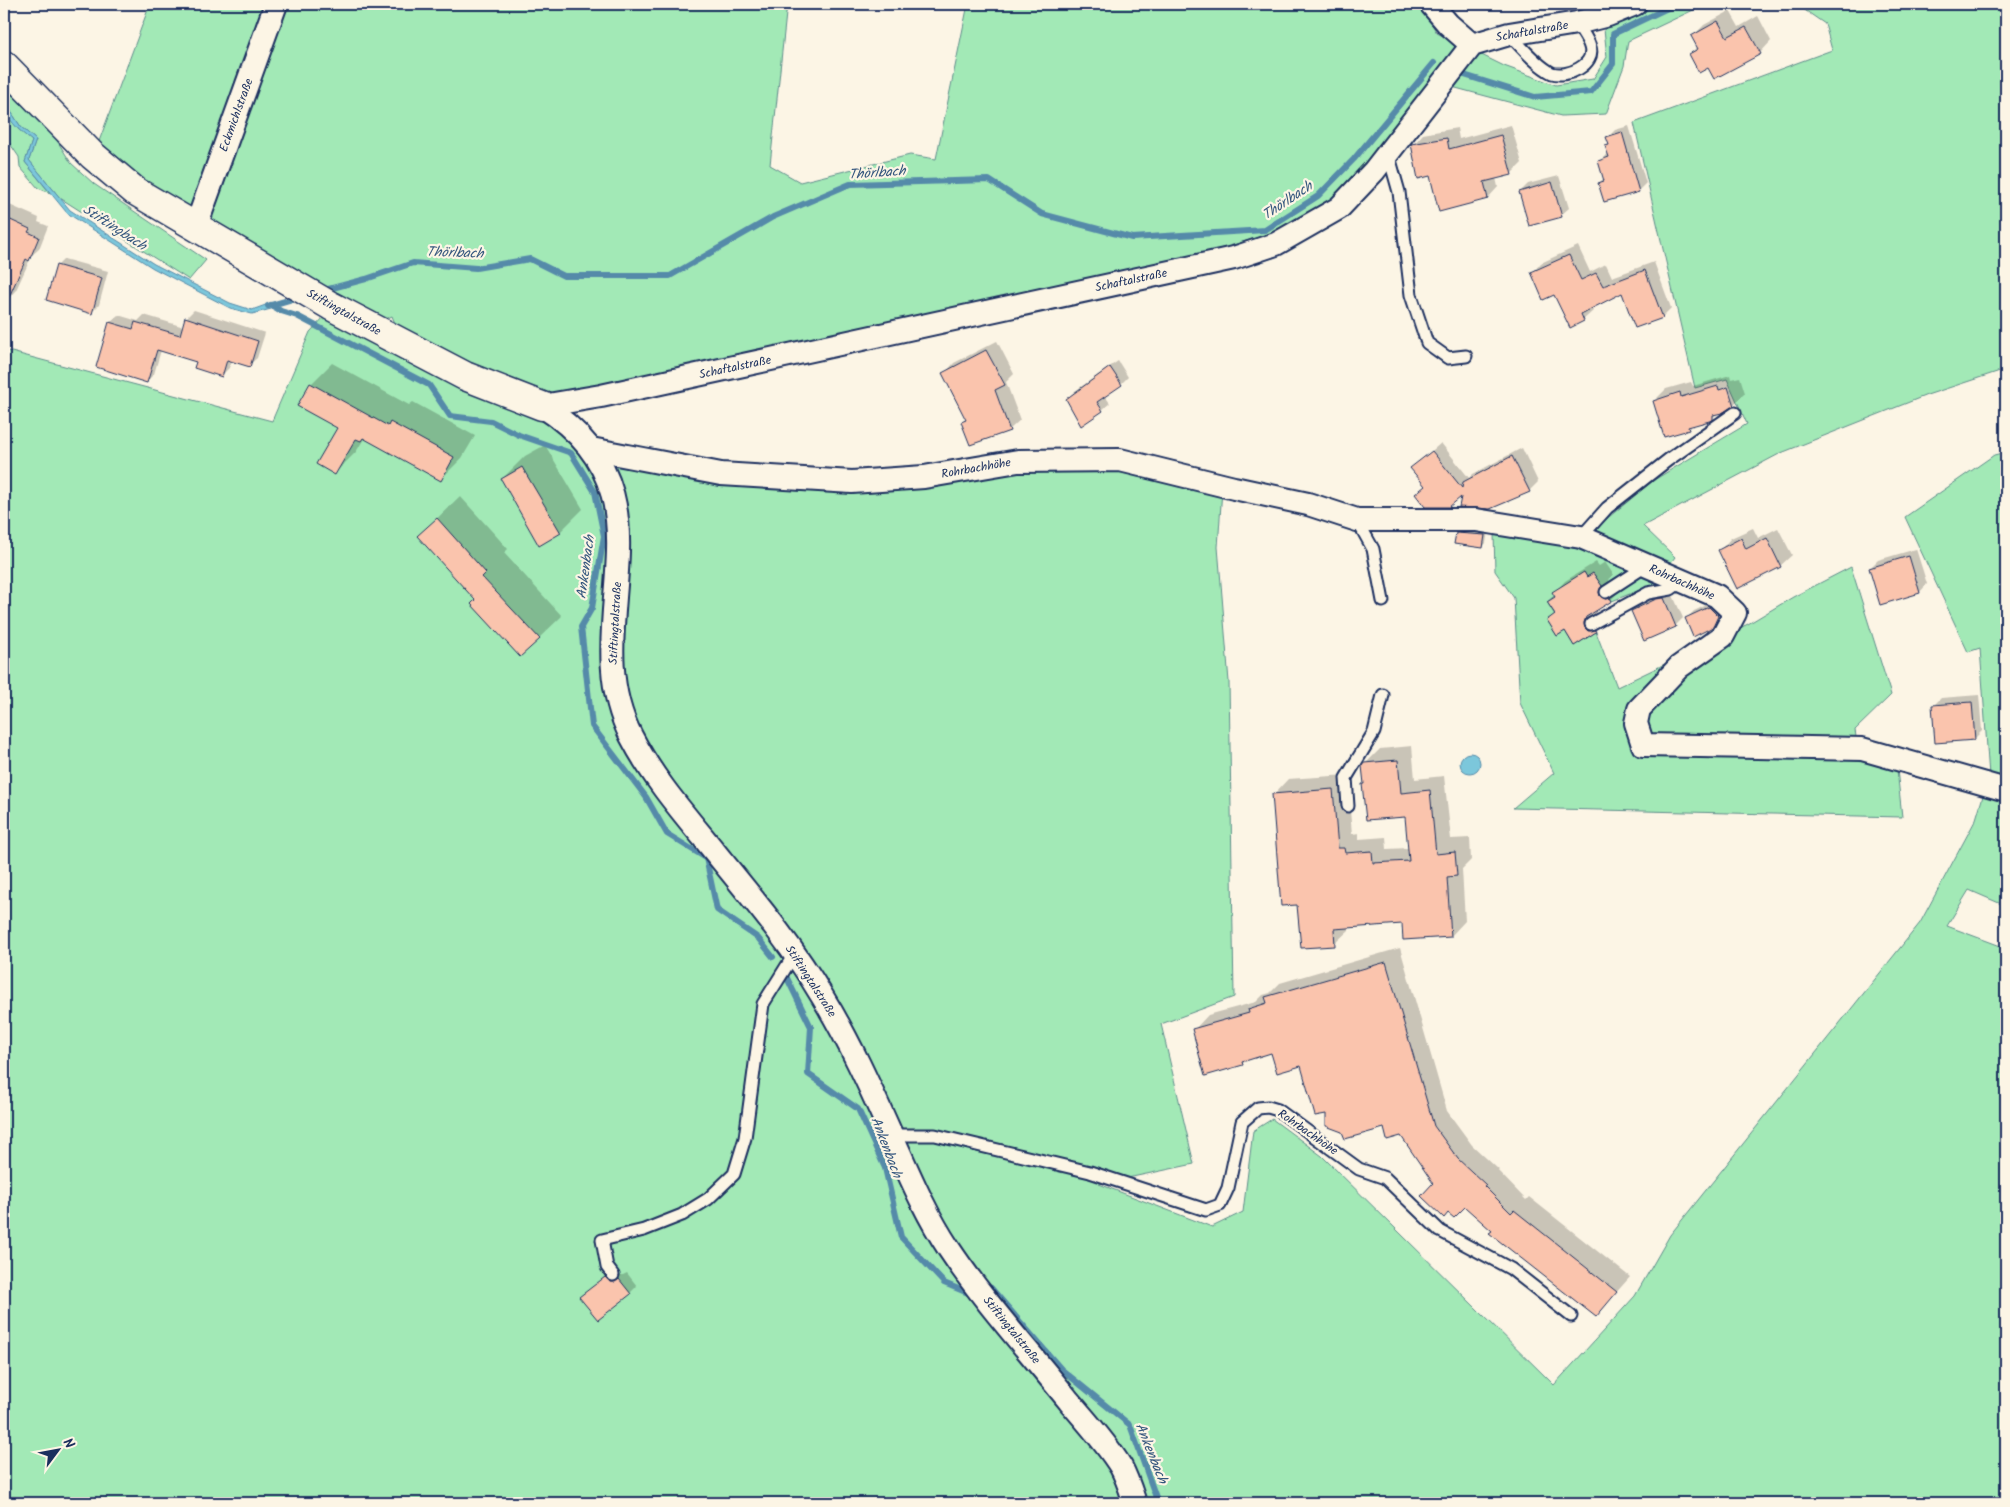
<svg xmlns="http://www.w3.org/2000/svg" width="2010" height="1507" viewBox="0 0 2010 1507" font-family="Kalam,sans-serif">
	<rect width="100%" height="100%" fill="#fcf5e5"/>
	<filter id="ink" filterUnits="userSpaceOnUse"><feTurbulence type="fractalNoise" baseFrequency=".02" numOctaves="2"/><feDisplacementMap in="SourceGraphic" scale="10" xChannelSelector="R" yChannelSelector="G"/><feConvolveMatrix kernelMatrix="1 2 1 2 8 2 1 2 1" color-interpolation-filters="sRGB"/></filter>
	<g filter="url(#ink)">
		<g fill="#a2e9b6" stroke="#5e8c8a">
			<path d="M 150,4 L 787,4 L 770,165 L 800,182 L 910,155 L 936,159 L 968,4 L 1420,4 L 1437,33 L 1504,66 L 1556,85 L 1593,79 L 1607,57 L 1604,29 L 1661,4 L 1706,4 L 1628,41 L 1624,66 L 1606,114 L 1561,116 L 1452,87 L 1385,143 L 1342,193 L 1294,227 L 1212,251 L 695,365 L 537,397 L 572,437 L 596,476 L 607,440 L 691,459 L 851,475 L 921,467 L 1018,452 L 1223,475 L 1218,547 L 1229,682 L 1234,997 L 1161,1024 L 1194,1164 L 1099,1184 L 1212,1227 L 1243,1212 L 1253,1131 L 1272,1119 L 1322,1156 L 1554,1385 L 1635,1296 L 1670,1235 L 1920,923 L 1976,819 L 1989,776 L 1980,648 L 1968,652 L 1905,517 L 1994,455 L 2006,452 L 2006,906 L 1969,890 L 1947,926 L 2006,948 L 2006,1503 L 4,1503 L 4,350 L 272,421 L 310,332 L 325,316 L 400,336 L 392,316 L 382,321 L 154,191 L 98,144 Z"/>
			<path d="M 1796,4 L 2006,4 L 2006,369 L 1927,395 L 1781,453 L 1643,526 L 1675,557 L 1655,584 L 1612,601 L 1593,573 L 1587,577 L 1584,572 L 1547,602 L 1555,615 L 1547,620 L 1557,636 L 1565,631 L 1574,646 L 1596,632 L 1617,687 L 1748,624 L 1793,597 L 1851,567 L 1891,695 L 1855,730 L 1859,757 L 1897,769 L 1902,817 L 1513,808 L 1554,773 L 1520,703 L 1514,598 L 1495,571 L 1494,534 L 1529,536 L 1581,550 L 1604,521 L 1654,480 L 1747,424 L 1727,379 L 1695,388 L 1634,123 L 1832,50 L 1825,24 Z"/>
			<path d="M 4,81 L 43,118 L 71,163 L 94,184 L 206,260 L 189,280 L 60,198 L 29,160 L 36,140 L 21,127 L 4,101 Z"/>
			<path d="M 4,109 L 18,129 L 32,141 L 25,162 L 50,193 L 38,188 L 20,167 L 19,157 L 4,135 Z"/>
		</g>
		<g fill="#7bc7db" stroke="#558aa9">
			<path d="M 4,101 L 21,127 L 36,140 L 29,160 L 70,210 L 154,264 L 230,303 L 252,310 L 271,303 L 275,304 L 275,308 L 252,314 L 230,308 L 153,268 L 67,213 L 25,162 L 32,141 C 20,131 4,118 4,101 Z"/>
			<circle cx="1470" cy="763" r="10"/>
		</g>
		<g fill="#0003">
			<path d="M 1730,11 L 1739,27 L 1758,16 L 1771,41 L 1760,53 L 1708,67 L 1690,54 L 1698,46 L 1693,36 L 1704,25 Z"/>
			<path d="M 1511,125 L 1522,163 L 1511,174 L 1496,178 L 1498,187 L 1488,198 L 1440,210 L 1431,175 L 1413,145 L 1423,134 L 1457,128 L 1459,139 Z"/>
			<path d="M 1629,126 L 1646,183 L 1638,191 L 1599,183 L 1604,178 L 1599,161 L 1609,153 L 1607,146 L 1609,143 L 1608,137 L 1615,130 Z"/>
			<path d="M 1559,176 L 1569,208 L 1561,215 L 1520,192 L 1528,184 Z"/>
			<path d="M 5,203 L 39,218 L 38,222 L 48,226 L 39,249 L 32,255 L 16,290 L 6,301 L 4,300 Z"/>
			<path d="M 1578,246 L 1590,272 L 1606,264 L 1612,277 L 1654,262 L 1671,308 L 1662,317 L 1623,292 L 1591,307 L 1593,311 L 1583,320 L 1532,273 L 1541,263 Z"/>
			<path d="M 64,259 L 108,271 L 99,305 L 92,312 L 57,266 Z"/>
			<path d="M 194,310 L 265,333 L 257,358 L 249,365 L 232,360 L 229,368 L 221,376 L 197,361 L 161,350 L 154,374 L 147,381 L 97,366 L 110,322 L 118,315 L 138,321 L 144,315 L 184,327 L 186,318 Z"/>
			<path d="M 997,341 L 1014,374 L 1006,382 L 1020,420 L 1009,430 L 963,422 L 967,418 L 944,374 L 954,363 Z"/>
			<path d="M 1118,361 L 1128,377 L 1121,384 L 1104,395 L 1110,403 L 1102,410 L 1067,399 L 1075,391 Z"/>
			<path d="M 332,363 L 409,405 L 413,402 L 475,436 L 462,458 L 441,479 L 365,437 L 356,452 L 335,473 L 339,428 L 311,384 Z"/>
			<path d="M 1730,375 L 1731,379 L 1740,377 L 1745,393 L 1733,405 L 1718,413 L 1712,418 L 1693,424 L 1688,429 L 1654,401 L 1666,389 L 1691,382 L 1693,386 Z"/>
			<path d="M 1441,443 L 1469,478 L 1473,474 L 1522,448 L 1538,482 L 1529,491 L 1416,494 L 1426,485 L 1412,468 Z"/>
			<path d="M 545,445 L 583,509 L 560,532 L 502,479 L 525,456 Z"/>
			<path d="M 460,496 L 508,549 L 504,553 L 562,616 L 539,638 L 477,600 L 419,536 Z"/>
			<path d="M 1753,528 L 1758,538 L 1778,528 L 1792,555 L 1780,566 L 1720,550 L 1731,538 Z"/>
			<path d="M 1460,530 L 1488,532 L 1486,543 L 1483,547 L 1457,534 Z"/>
			<path d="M 1916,549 L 1927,584 L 1920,592 L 1870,568 L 1878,560 Z"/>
			<path d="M 1596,562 L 1599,566 L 1605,562 L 1613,574 L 1609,580 L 1611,585 L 1622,588 L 1611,600 L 1595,610 L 1598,619 L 1606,620 L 1595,631 L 1575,644 L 1565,629 L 1549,620 L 1556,613 L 1549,602 L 1556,595 L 1554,593 L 1565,581 Z"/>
			<path d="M 1671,591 L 1683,618 L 1675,626 L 1632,611 L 1640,604 L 1664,592 Z"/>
			<path d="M 1717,600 L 1725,608 L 1720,618 L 1712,626 L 1686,619 L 1694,611 Z"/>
			<path d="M 1979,695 L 1982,731 L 1974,739 L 1933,706 L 1941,698 Z"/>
			<path d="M 1412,746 L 1415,779 L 1444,776 L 1451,839 L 1470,838 L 1471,860 L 1462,869 L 1465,921 L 1451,936 L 1403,923 L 1349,927 L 1349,930 L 1334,944 L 1299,903 L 1274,794 L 1288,779 L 1347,775 L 1352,834 L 1359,833 L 1359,839 L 1386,837 L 1387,849 L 1409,848 L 1406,815 L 1363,785 L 1365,783 L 1365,764 L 1380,749 Z"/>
			<path d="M 1400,948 L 1447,1111 L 1472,1145 L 1499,1170 L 1498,1171 L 1526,1200 L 1529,1197 L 1630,1277 L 1596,1315 L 1465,1206 L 1435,1183 L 1402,1135 L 1385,1126 L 1343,1131 L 1327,1112 L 1302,1064 L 1272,1052 L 1248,1058 L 1242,1064 L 1194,1030 L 1208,1015 L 1256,1002 L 1263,995 L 1270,993 L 1280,983 Z"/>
			<path d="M 613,1270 L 618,1275 L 623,1275 L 627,1273 L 637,1286 L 630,1293 L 581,1297 Z"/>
		</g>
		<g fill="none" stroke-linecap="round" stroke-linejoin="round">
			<g stroke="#558aa9" stroke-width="6">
				<path d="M 1835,4 L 1839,6 L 1846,4"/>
				<path d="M 1461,74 L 1535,97 L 1591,92 L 1613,64 L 1613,34 L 1676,4"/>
				<path d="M 321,291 L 366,279 L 413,263 L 476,268 L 530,259 L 564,276 L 670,276 L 773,217 L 850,184 L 989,180 L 1042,214 L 1132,238 L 1265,230 L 1318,196 L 1354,159 L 1434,63"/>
				<path d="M 271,305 L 281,311 L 297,316 L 429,385 L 450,416 L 491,421 L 519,435 L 571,453 L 595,492 L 604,536 L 592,608 L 581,627 L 592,726 L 646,797 L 667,834 L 706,858 L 717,910 L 758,938 L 773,957"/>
				<path d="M 268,306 L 299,297"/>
				<path d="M 787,978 L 811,1027 L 808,1074 L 858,1109 L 885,1168 L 901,1237 L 944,1283 L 968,1293"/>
				<path d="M 991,1288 L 1061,1369 L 1130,1425 L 1158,1503"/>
			</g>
		</g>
		<g fill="#fac4ad" stroke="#1b2f5e">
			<path d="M 1718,21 L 1727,37 L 1746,27 L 1761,54 L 1714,79 L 1708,68 L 1699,73 L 1689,54 L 1698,49 L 1691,36 Z"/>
			<path d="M 1622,132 L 1639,192 L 1604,202 L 1598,183 L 1604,181 L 1598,161 L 1609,157 L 1605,146 L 1609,145 L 1606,137 Z"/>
			<path d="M 1501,135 L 1512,175 L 1484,182 L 1488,199 L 1439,212 L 1430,176 L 1418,179 L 1411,144 L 1447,138 L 1449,149 Z"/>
			<path d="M 1552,182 L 1562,217 L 1529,226 L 1519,192 Z"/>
			<path d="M 4,217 L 30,229 L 28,232 L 39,237 L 29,261 L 26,259 L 4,308 Z"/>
			<path d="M 1569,255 L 1581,280 L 1596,273 L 1603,286 L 1645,270 L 1663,318 L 1635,328 L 1622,293 L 1581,314 L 1584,321 L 1570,328 L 1554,295 L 1543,300 L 1531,272 Z"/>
			<path d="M 56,265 L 102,278 L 92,314 L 46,300 Z"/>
			<path d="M 185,317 L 258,341 L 250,367 L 227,360 L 222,377 L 194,368 L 196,362 L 157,350 L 147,383 L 96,367 L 109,322 L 133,329 L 135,322 L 180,335 Z"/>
			<path d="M 986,350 L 1005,385 L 995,390 L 1010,431 L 970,445 L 961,422 L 966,420 L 942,373 Z"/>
			<path d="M 1110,367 L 1122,385 L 1097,402 L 1103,411 L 1081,426 L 1066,399 Z"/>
			<path d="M 310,383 L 388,426 L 390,422 L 454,457 L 441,481 L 363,438 L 361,441 L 356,439 L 335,475 L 316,464 L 337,428 L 297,406 Z"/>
			<path d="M 1718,386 L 1719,390 L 1728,387 L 1734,406 L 1722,413 L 1713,415 L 1713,420 L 1688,427 L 1689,430 L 1664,437 L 1653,401 L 1680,392 L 1681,397 Z"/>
			<path d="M 1432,451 L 1462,488 L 1463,482 L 1512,456 L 1530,492 L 1490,509 L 1459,507 L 1461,497 L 1449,507 L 1425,507 L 1415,494 L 1425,486 L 1410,468 Z"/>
			<path d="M 522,467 L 561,533 L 539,546 L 501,479 Z"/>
			<path d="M 437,518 L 486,573 L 482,577 L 540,639 L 520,657 L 471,604 L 475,600 L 417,536 Z"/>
			<path d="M 1456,533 L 1485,535 L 1483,548 L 1454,544 Z"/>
			<path d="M 1741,538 L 1746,549 L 1767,538 L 1781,567 L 1737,589 L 1718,550 Z"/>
			<path d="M 1909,556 L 1920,593 L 1880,605 L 1869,568 Z"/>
			<path d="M 1584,572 L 1587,577 L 1593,573 L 1602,586 L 1599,592 L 1600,596 L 1606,599 L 1610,598 L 1612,601 L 1586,617 L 1584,623 L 1585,628 L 1588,631 L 1595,630 L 1596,632 L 1574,646 L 1565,631 L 1557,636 L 1547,620 L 1555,614 L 1547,602 L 1555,597 L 1552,592 Z"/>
			<path d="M 1664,598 L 1676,627 L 1644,641 L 1631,611 L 1656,599 Z"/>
			<path d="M 1709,607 L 1718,616 L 1713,627 L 1693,637 L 1685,618 Z"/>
			<path d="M 1972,702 L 1975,740 L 1935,743 L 1932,705 Z"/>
			<path d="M 1398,760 L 1401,793 L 1430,790 L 1436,854 L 1455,852 L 1457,876 L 1447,877 L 1451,937 L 1403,940 L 1402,924 L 1334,929 L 1335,946 L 1301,948 L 1297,905 L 1281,906 L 1272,794 L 1333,789 L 1338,848 L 1344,848 L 1345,853 L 1372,851 L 1373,863 L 1409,861 L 1405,817 L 1366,820 L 1362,784 L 1364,784 L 1362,766 L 1364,763 Z"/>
			<path d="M 1386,962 L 1434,1126 L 1458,1159 L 1486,1185 L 1484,1186 L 1511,1213 L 1514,1210 L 1617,1292 L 1596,1317 L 1489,1233 L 1492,1231 L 1465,1207 L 1454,1218 L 1448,1213 L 1444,1218 L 1421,1196 L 1433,1183 L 1401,1136 L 1387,1140 L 1384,1128 L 1345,1139 L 1342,1132 L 1326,1126 L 1326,1114 L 1315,1116 L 1301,1066 L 1277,1073 L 1271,1053 L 1242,1062 L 1243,1065 L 1205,1076 L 1192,1029 L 1249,1013 L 1248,1009 L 1267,1003 L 1265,997 Z"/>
			<path d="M 605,1277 L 611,1282 L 614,1282 L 619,1279 L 631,1294 L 598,1320 L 579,1297 Z"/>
		</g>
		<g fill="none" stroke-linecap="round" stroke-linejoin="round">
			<defs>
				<g id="lane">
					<path d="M 1509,34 C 1520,45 1537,66 1552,73 C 1567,78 1596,65 1590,47 C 1588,39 1581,31 1577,23"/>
					<path d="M 1388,153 L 1399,192 L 1411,295 L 1427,343 L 1448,358 L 1466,356"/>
					<path d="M 1357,520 L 1373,549 L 1383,601"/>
					<path d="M 1581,537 L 1607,508 L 1668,460 L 1735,413"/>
					<path d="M 1606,592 L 1646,566"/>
					<path d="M 1591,624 L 1648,593 L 1671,589 L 1682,581"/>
					<path d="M 1348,806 L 1346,778 L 1374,732 L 1383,695"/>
					<path d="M 892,1135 L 935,1135 L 1090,1172 L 1206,1210 L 1220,1205 L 1228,1188 L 1242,1122 L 1258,1108 L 1268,1107 L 1278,1110 L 1359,1169 L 1385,1178 L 1440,1231 L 1511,1269 L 1571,1316"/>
					<path d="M 613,1275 L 607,1267 L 602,1240 L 644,1230 L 682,1215 L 708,1199 L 734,1174 L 745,1138 L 763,1004 L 795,953"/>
				</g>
				<g id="street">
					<path d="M 1431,4 L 1448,24 L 1472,45"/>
					<path d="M 196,226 L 276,4"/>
					<path d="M 542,406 C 684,496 572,621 631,736 C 651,775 678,807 706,841 C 746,891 789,940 822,996 C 849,1040 870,1087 891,1134 C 909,1174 925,1213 949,1249 C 985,1303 1029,1351 1069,1401 C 1087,1422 1107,1444 1121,1467 C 1127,1478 1131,1491 1135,1503"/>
					<path d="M 542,406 L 601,396 L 734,367 L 1234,258 L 1276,244 L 1339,208 L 1374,171 L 1472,45 L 1509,34 L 1577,23 L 1608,15 L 1635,4"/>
					<path d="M 591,449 L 721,474 L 852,482 L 924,477 L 1018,461 L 1120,460 L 1234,488 L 1308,504 L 1357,520 L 1476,520 L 1581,537 L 1717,596 L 1735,613 L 1723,636 L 1679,667 L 1639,709 L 1636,723 L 1643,745 L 1862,749 L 2006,790"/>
				</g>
				<path id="secondary" d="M 4,65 L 92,155 L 135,191 L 331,306 L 465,376 L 542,406"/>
			</defs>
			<use href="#lane" stroke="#1b2f5e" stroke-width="15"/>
			<use href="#street" stroke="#1b2f5e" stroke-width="26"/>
			<use href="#secondary" stroke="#1b2f5e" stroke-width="31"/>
			<use href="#lane" stroke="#fcf5e5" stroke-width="11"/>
			<use href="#street" stroke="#fcf5e5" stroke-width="22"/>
			<use href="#secondary" stroke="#fcf5e5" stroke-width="28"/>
		</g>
	</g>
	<g text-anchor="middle" stroke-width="4.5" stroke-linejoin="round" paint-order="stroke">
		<g font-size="12" fill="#1b2f5e" stroke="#fcf5e5">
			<text transform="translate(1532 31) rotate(-10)" y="4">Schaftalstraße</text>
			<text transform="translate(236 115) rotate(-70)" y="4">Eckmichlstraße</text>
			<text transform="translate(1131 280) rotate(-12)" y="4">Schaftalstraße</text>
			<text transform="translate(344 312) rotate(29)" y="4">Stiftingtalstraße</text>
			<text transform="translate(735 367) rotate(-12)" y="4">Schaftalstraße</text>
			<text transform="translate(976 468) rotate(-10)" y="4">Rohrbachhöhe</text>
			<text transform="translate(1682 582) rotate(24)" y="4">Rohrbachhöhe</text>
			<text transform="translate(615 623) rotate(-87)" y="4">Stiftingtalstraße</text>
			<text transform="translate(811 981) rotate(57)" y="4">Stiftingtalstraße</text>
			<text transform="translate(1308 1132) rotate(35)" y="4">Rohrbachhöhe</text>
			<text transform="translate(1012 1330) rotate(51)" y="4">Stiftingtalstraße</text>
		</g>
		<g font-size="14" font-style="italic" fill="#33557d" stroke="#fcf5e5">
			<text transform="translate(877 172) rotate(-4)" y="5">Thörlbach</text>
			<text transform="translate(1287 200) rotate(-34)" y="5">Thörlbach</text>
			<text transform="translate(115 227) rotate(33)" y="5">Stiftingbach</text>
			<text transform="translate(455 252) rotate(2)" y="5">Thörlbach</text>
			<text transform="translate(585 567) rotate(-82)" y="5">Ankenbach</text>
			<text transform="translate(887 1147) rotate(69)" y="5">Ankenbach</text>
			<text transform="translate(1152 1453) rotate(68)" y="5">Ankenbach</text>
		</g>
	</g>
	<rect width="2010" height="1507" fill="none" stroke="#fcf5e5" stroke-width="20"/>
	<rect x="10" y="10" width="1990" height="1487" fill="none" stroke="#1b2f5e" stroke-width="2" filter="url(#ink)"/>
	<g transform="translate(58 1450) rotate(58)" stroke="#fcf5e5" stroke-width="4" paint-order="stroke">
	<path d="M0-4L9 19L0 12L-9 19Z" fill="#1b2f5e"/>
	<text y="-8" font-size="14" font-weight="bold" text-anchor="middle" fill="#1b2f5e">N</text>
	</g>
</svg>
